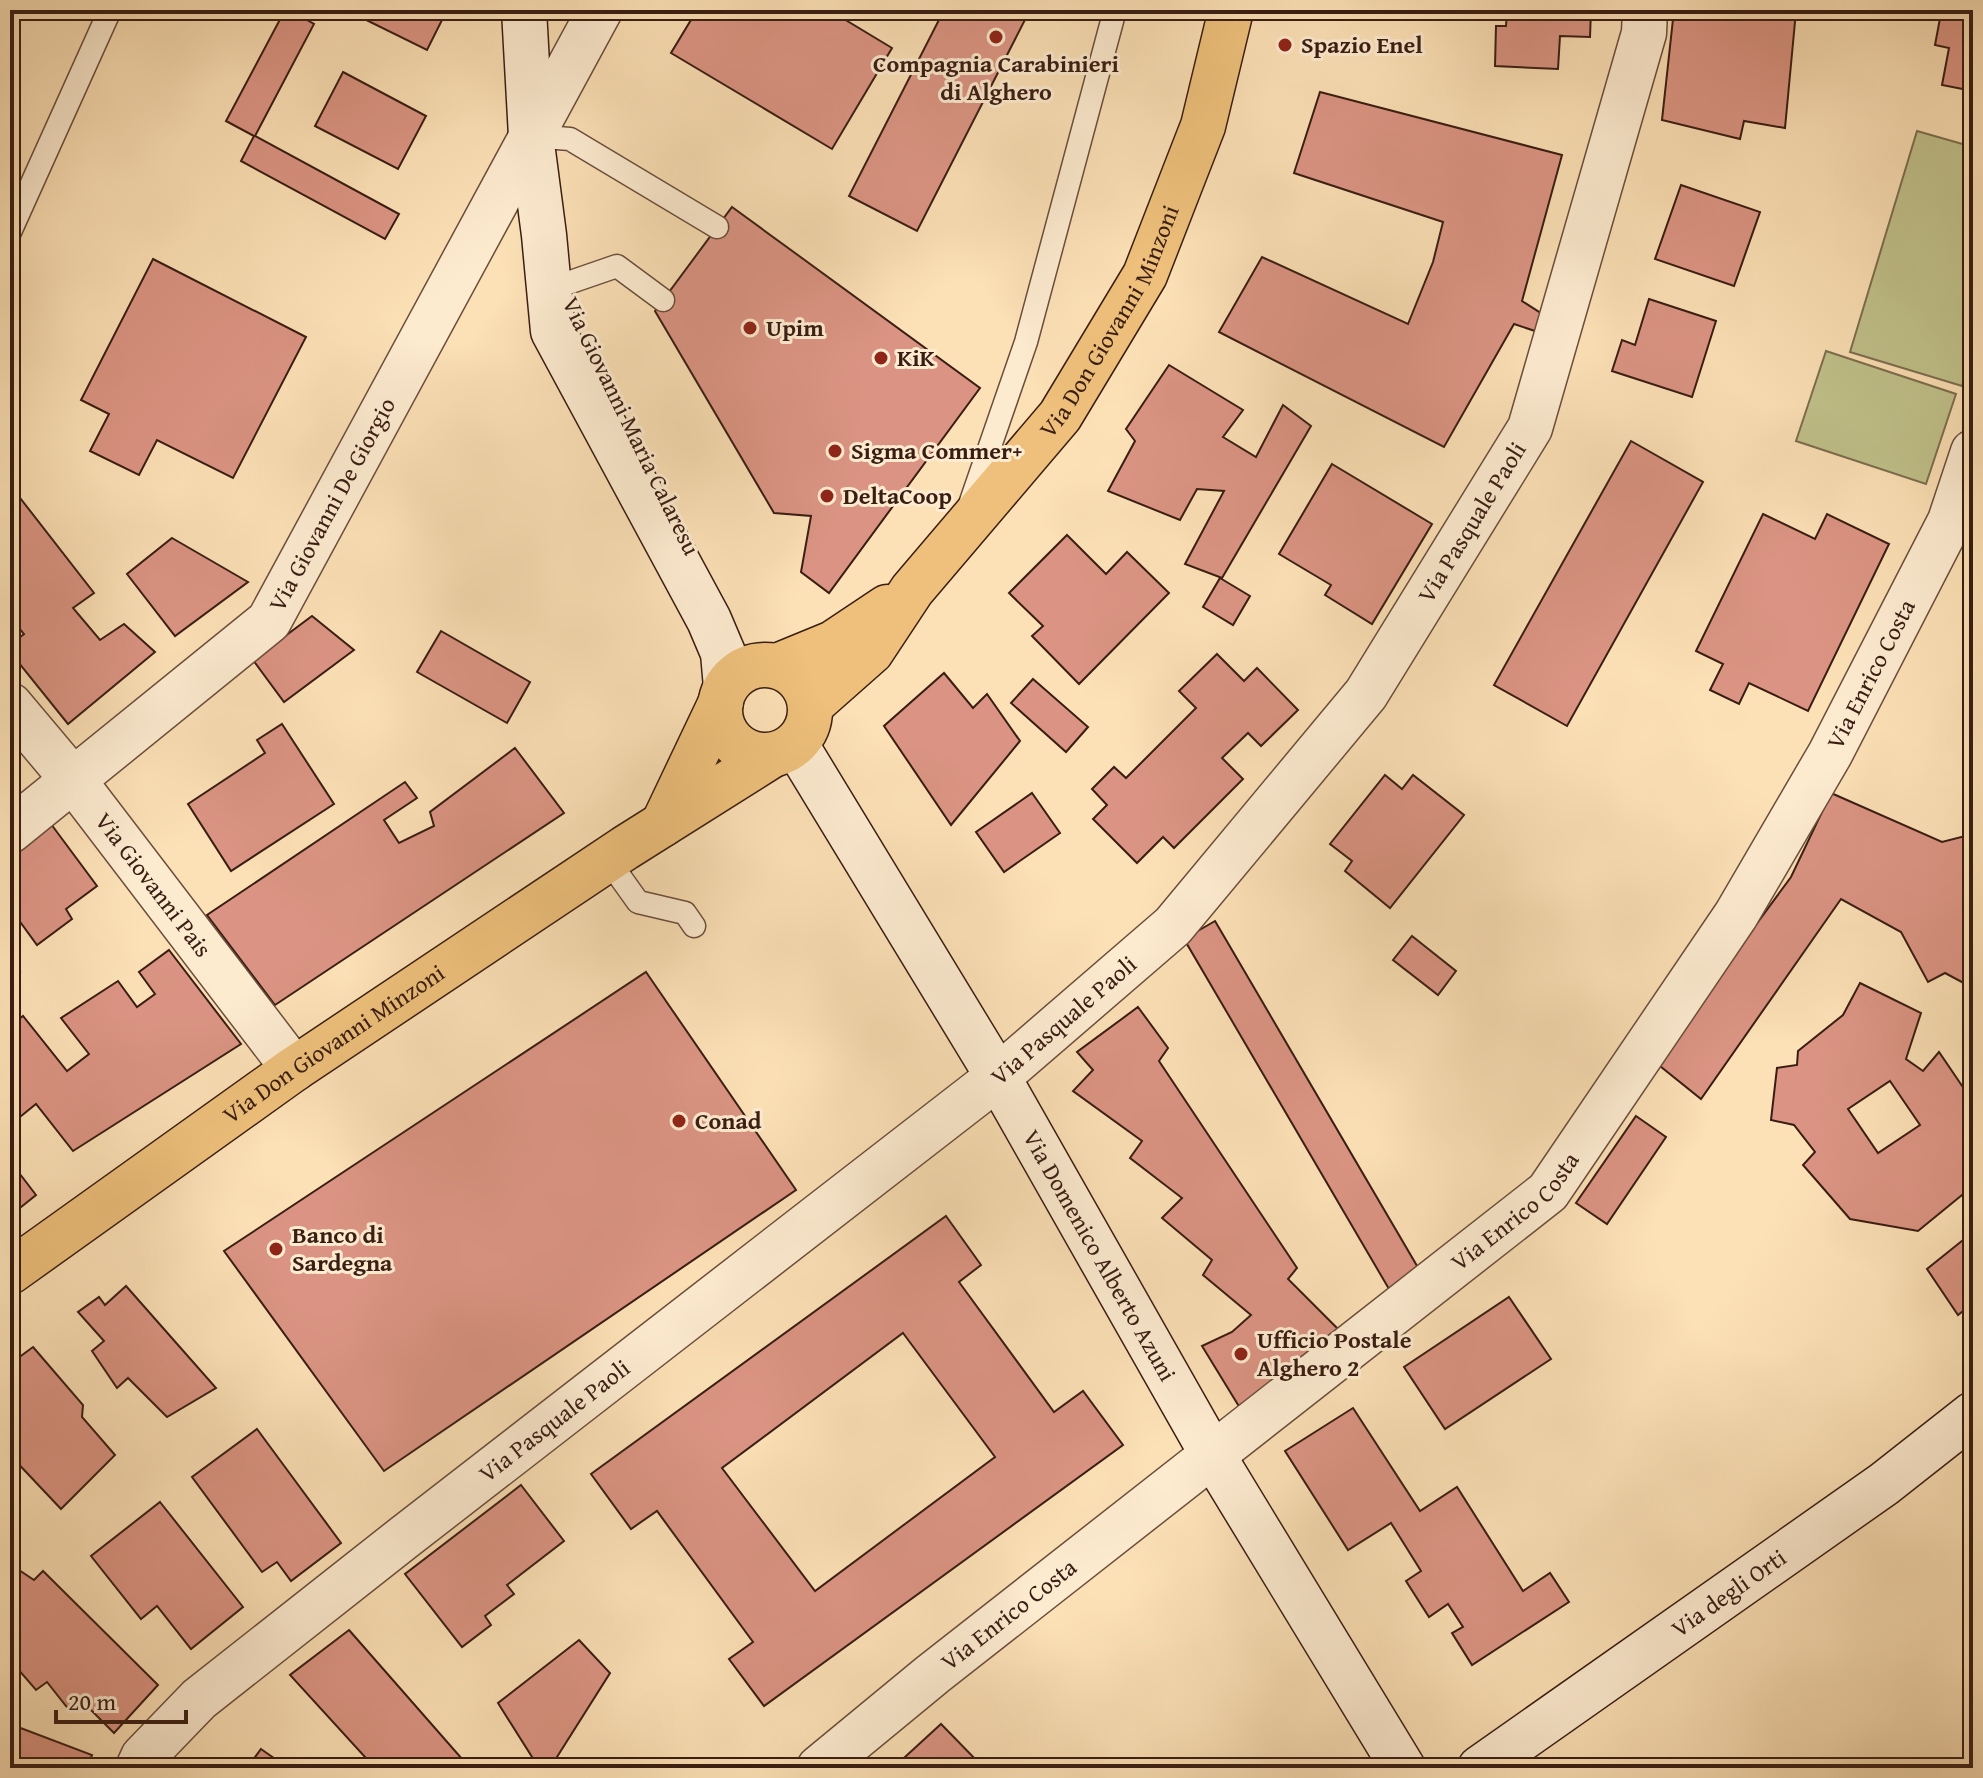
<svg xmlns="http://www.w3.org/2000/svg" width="1983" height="1778" viewBox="0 0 1983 1778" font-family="'Gentium Book Plus',serif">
	<rect width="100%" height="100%" fill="#fce0b6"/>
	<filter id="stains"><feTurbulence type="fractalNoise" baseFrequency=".0025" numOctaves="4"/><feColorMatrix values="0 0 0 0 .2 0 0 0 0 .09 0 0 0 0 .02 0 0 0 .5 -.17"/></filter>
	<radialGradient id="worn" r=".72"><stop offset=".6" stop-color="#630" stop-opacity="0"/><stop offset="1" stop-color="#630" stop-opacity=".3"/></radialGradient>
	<g fill="#c1c28c" stroke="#7d7050" stroke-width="2">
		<path d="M 1917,131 L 1973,147 L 1973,351 L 1962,386 L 1850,352 Z"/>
		<path d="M 1826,351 L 1956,394 L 1926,484 L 1796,441 Z"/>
	</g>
	<g fill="#db9483" stroke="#391d13" stroke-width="2" fill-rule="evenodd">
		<path d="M 285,10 L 289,10 L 314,24 L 255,136 L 399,214 L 385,239 L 241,161 L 254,136 L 226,121 Z"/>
		<path d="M 346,10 L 447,10 L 427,50 Z"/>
		<path d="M 697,10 L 829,10 L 892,48 L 832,149 L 671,53 Z"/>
		<path d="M 944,10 L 1030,10 L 917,231 L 849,196 Z"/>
		<path d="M 1339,10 L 1397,10 L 1396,17 Z"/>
		<path d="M 1507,10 L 1591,10 L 1590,37 L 1560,36 L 1558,69 L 1495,66 L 1496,26 L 1506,26 Z"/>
		<path d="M 1674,10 L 1754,10 L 1755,14 L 1796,11 L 1785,128 L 1744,121 L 1740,139 L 1662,120 Z"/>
		<path d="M 1959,10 L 1973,10 L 1973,91 L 1942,85 L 1949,48 L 1935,45 L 1941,13 L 1958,16 Z"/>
		<path d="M 343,72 L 426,116 L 398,169 L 315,126 Z"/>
		<path d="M 1320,92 L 1562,155 L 1522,301 L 1550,319 L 1544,334 L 1514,324 L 1444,447 L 1219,332 L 1262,257 L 1408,324 L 1433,262 L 1443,222 L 1294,173 Z"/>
		<path d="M 1681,185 L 1760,212 L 1734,286 L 1655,259 Z"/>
		<path d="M 732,207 L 980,388 L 829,593 L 801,572 L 811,516 L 774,513 L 655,311 Z"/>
		<path d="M 153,259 L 306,337 L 233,478 L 157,440 L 139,475 L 90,451 L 109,414 L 81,400 Z"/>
		<path d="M 1649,299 L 1716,321 L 1692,397 L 1612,371 L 1622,340 L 1635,345 Z"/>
		<path d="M 1169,365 L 1243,410 L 1223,437 L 1256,457 L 1283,405 L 1311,426 L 1222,578 L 1185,564 L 1224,491 L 1197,489 L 1180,520 L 1108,491 L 1135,441 L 1126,429 Z"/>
		<path d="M 1631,441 L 1703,482 L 1567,726 L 1494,685 Z"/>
		<path d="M 1332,464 L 1432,524 L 1372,624 L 1325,595 L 1331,585 L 1279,554 Z"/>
		<path d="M 17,494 L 94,593 L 73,608 L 100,640 L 124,624 L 155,652 L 68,724 L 10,652 L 10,645 L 24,634 L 10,617 L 10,504 Z"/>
		<path d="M 1763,514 L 1815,539 L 1827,514 L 1889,544 L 1808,711 L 1749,683 L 1739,704 L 1710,690 L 1723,664 L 1696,651 Z"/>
		<path d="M 1067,535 L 1106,574 L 1127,552 L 1169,593 L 1079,684 L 1032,636 L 1043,626 L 1009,593 Z"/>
		<path d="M 172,538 L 248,582 L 175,636 L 127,574 Z"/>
		<path d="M 1220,578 L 1250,596 L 1233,625 L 1203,607 Z"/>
		<path d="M 312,616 L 354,650 L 284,702 L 253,660 Z"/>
		<path d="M 441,631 L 530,682 L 507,723 L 417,672 Z"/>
		<path d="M 1217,654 L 1244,681 L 1257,668 L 1298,710 L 1261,746 L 1248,733 L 1222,758 L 1243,779 L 1174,848 L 1163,837 L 1137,863 L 1093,819 L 1107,805 L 1092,789 L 1114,767 L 1126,778 L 1196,708 L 1179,691 Z"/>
		<path d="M 944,673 L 973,708 L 987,694 L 1020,741 L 951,825 L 884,726 Z"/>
		<path d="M 1033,679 L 1088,727 L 1066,752 L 1011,703 Z"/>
		<path d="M 282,724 L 334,804 L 231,871 L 188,804 L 265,753 L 257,740 Z"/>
		<path d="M 515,748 L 564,813 L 275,1005 L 207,915 L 405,782 L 417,798 L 384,820 L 399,843 L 434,826 L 430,812 Z"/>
		<path d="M 1385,775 L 1402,789 L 1413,775 L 1464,815 L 1390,908 L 1345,871 L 1352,861 L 1330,844 Z"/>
		<path d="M 1032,793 L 1060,833 L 1004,872 L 976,832 Z"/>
		<path d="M 1831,793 L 1942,842 L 1973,834 L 1973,988 L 1945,973 L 1928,982 L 1901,932 L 1841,899 L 1701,1099 L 1655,1062 L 1791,877 Z"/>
		<path d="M 51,824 L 97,886 L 66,909 L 72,919 L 37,945 L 10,908 L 10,854 Z"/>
		<path d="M 1215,921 L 1420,1271 L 1389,1289 L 1184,939 Z"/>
		<path d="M 1412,936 L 1456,971 L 1438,995 L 1393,960 Z"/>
		<path d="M 169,950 L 241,1044 L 73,1151 L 36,1104 L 20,1117 L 10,1106 L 10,1026 L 23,1016 L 67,1071 L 89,1054 L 61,1018 L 118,981 L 137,1007 L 155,994 L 139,972 Z"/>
		<path d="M 10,959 L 20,971 L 10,979 Z"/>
		<path d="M 646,972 L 796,1190 L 384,1471 L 224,1251 Z"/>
		<path d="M 1860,983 L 1921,1013 L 1906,1059 L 1923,1071 L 1939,1052 L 1973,1102 L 1973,1186 L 1918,1231 L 1850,1219 L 1803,1165 L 1815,1152 L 1794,1125 L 1771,1120 L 1777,1068 L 1797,1065 L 1798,1051 L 1843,1015 ZM 1890,1081 L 1920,1125 L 1878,1153 L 1848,1109 Z"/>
		<path d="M 1138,1007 L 1168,1048 L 1159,1061 L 1297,1268 L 1288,1279 L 1340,1331 L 1240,1408 L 1202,1346 L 1232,1332 L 1251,1315 L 1203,1275 L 1212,1260 L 1162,1218 L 1182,1198 L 1130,1158 L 1142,1141 L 1073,1091 L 1093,1070 L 1077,1052 Z"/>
		<path d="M 1636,1116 L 1666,1137 L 1607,1224 L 1576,1203 Z"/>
		<path d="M 10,1161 L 36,1195 L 10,1216 Z"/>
		<path d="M 946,1216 L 981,1265 L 959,1282 L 1054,1412 L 1083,1391 L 1123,1445 L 764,1706 L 729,1659 L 753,1642 L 657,1511 L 631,1529 L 591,1474 ZM 903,1333 L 995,1457 L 815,1591 L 722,1468 Z"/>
		<path d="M 1973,1232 L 1973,1303 L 1958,1315 L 1927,1269 Z"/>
		<path d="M 126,1286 L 216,1388 L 167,1417 L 128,1378 L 117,1388 L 92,1351 L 104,1341 L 78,1312 L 99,1297 L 105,1305 Z"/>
		<path d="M 1509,1297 L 1551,1359 L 1445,1429 L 1404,1367 Z"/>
		<path d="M 33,1347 L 83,1405 L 82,1417 L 115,1455 L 61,1509 L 10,1455 L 10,1364 Z"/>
		<path d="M 1353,1408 L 1420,1511 L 1457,1487 L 1523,1591 L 1550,1573 L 1569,1602 L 1472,1665 L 1452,1633 L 1463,1627 L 1448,1604 L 1429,1617 L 1406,1581 L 1421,1571 L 1391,1523 L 1348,1550 L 1285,1451 Z"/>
		<path d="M 257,1429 L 341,1543 L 291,1581 L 277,1562 L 262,1572 L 192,1477 Z"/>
		<path d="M 521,1485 L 564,1541 L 507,1585 L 514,1594 L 485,1616 L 491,1625 L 462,1647 L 405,1574 Z"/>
		<path d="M 160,1502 L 243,1607 L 191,1649 L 157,1606 L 141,1619 L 91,1556 Z"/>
		<path d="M 10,1518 L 18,1527 L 10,1554 Z"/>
		<path d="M 10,1564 L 34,1580 L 43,1571 L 158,1685 L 114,1733 L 82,1701 L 70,1711 L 47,1682 L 36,1690 L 10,1660 Z"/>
		<path d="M 349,1630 L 470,1768 L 375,1768 L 290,1675 Z"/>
		<path d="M 579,1640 L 610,1673 L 550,1768 L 539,1768 L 498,1703 Z"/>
		<path d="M 10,1724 L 92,1755 L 87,1768 L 10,1768 Z"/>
		<path d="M 941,1724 L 984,1768 L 893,1768 Z"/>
		<path d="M 261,1749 L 288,1768 L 247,1768 Z"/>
	</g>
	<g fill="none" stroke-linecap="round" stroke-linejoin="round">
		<defs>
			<g id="lane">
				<path d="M 531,136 L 570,139 L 717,227"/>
				<path d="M 10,232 L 110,10"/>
				<path d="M 562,285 L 617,266 L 663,300"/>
				<path d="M 970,504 L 1026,342 L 1115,10"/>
				<path d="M 608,860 L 638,902 L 685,913 L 694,926"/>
			</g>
			<g id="street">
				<path id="s1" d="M 10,705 L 74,781 L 294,1069"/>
				<path id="s2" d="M 10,831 L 269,621 L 600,10"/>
				<path id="s3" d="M 138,1768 L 143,1757 L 199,1699 L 402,1539 L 998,1077 L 1173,926 L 1366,694 L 1530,428 L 1644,33 L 1645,10"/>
				<path id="s4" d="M 819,1768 L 933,1674 L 1548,1192 L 1736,915 L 1830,754 L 1950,521 L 1973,452"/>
			</g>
			<g id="secondary">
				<path d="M 524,10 L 531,136 L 544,235 L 553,331 L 709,620 L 723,653 L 726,687"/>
				<path id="s5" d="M 796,745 L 998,1077 L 1212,1454 L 1403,1768"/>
				<path id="s6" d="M 1480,1768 L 1884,1484 L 1973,1414"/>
			</g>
			<g id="primary">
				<circle cx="765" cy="710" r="45"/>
				<path d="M 777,666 L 833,643 L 887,607"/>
				<path id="s7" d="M 811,705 L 871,652 L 912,590 L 1060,416 L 1145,275 L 1203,126 L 1231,10"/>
				<path d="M 663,824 L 721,702"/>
				<path id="s8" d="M 10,1272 L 294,1069 L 625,848 L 771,756"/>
			</g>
		</defs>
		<use href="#lane" stroke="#6a4e3c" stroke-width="25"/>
		<use href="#street" stroke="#6a4e3c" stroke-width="47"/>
		<use href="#secondary" stroke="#391d13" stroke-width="47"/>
		<use href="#primary" stroke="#391d13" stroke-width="47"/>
		<use href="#lane" stroke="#fdebd0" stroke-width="22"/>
		<use href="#street" stroke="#fdebd0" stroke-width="44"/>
		<use href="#secondary" stroke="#fdebd0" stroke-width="44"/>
		<use href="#primary" stroke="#eec07b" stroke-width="44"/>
	</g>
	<g fill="#8f2418" stroke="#fdebd0" stroke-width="3">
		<circle cx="996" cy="37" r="8"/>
		<circle cx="1285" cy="45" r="8"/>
		<circle cx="750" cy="328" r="8"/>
		<circle cx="881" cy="358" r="8"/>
		<circle cx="835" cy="451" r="8"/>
		<circle cx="827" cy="496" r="8"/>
		<circle cx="679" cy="1121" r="8"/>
		<circle cx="276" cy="1249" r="8"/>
		<circle cx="1241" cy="1354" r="8"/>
	</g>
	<g text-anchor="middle" stroke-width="6" stroke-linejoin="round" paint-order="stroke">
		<g font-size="24" font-weight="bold" fill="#391d13" stroke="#fdebd0" text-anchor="start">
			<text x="1301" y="53">Spazio Enel</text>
			<text x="996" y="72" text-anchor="middle">Compagnia Carabinieri<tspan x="996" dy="28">di Alghero</tspan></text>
			<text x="766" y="336">Upim</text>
			<text x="897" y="366">KiK</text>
			<text x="851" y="459">Sigma Commer+</text>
			<text x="843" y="504">DeltaCoop</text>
			<text x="695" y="1129">Conad</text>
			<text x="292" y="1243">Banco di<tspan x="292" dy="28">Sardegna</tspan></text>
			<text x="1257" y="1348">Ufficio Postale<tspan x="1257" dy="28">Alghero 2</tspan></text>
		</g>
		<g font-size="24" fill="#391d13" stroke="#fdebd0">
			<text dy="8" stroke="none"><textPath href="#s7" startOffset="490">Via Don Giovanni Minzoni</textPath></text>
			<text transform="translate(631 426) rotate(64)" y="8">Via Giovanni Maria Calaresu</text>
			<text dy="8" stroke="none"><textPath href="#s2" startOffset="466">Via Giovanni De Giorgio</textPath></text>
			<text dy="8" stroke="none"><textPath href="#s3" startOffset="1840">Via Pasquale Paoli</textPath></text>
			<text dy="8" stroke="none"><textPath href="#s4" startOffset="1540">Via Enrico Costa</textPath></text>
			<text dy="8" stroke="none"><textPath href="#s1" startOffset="230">Via Giovanni Pais</textPath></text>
			<text dy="8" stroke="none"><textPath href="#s3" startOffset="1192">Via Pasquale Paoli</textPath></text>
			<text dy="8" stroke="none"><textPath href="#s8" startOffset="396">Via Don Giovanni Minzoni</textPath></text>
			<text dy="8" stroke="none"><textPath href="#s4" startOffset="892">Via Enrico Costa</textPath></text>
			<text dy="8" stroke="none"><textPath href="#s5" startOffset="594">Via Domenico Alberto Azuni</textPath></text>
			<text dy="8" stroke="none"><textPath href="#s3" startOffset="544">Via Pasquale Paoli</textPath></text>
			<text dy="8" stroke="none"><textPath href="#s6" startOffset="304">Via degli Orti</textPath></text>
			<text dy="8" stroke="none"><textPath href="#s4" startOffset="244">Via Enrico Costa</textPath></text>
		</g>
	</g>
	<rect width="1983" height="1778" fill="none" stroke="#fce0b6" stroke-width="40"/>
	<rect x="12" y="12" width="1959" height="1754" fill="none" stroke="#391d13" stroke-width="4"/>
	<rect x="20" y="20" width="1943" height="1738" fill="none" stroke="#391d13" stroke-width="2"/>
	<path d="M56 1710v12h130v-12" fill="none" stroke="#391d13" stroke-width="4"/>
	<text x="68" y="1710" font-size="24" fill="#391d13" stroke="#fdebd0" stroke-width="6" paint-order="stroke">20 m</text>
	<rect width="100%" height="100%" filter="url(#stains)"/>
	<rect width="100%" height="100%" fill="url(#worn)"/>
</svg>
